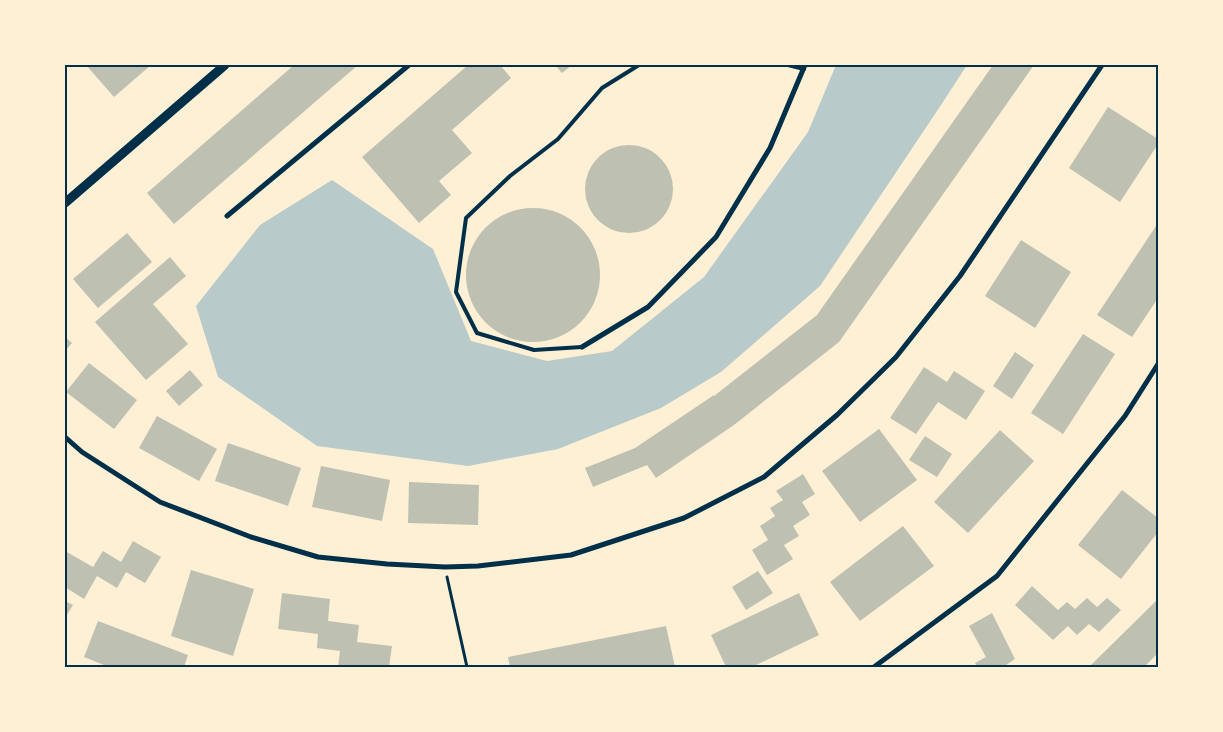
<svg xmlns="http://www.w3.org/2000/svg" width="1223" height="732" viewBox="0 0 1223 732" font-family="Raleway,sans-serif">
	<rect width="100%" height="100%" fill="#fdf0d5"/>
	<path fill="#b9caca" d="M 836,65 L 967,65 L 941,105 L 820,286 L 721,372 L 661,408 L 558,449 L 468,466 L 317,446 L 218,377 L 196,306 L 260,225 L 332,180 L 433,249 L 471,341 L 547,361 L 612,351 L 704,277 L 808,132 Z"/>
	<g fill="#bec0b2">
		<path d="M 86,65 L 151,65 L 114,97 Z"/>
		<path d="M 294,65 L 358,65 L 174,224 L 147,193 Z"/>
		<path d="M 468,65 L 500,65 L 511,78 L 452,130 L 472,153 L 439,181 L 451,195 L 419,223 L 362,157 Z"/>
		<path d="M 555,65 L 572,65 L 562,73 Z"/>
		<path d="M 993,65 L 1034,65 L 839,342 L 734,425 L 656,478 L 647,465 L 593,487 L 585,468 L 635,448 L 714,395 L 714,396 L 817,315 Z"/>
		<path d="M 1108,107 L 1158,139 L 1158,144 L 1120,202 L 1069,168 Z"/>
		<circle cx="629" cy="189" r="44"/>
		<circle cx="533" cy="275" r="67"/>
		<path d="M 1158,223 L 1158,298 L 1132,337 L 1097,315 Z"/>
		<path d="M 127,233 L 152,262 L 98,308 L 73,279 Z"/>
		<path d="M 1021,240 L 1071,272 L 1035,328 L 985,296 Z"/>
		<path d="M 170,257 L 186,276 L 153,304 L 188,344 L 146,380 L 95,322 Z"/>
		<path d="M 1083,334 L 1115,354 L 1063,434 L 1031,413 Z"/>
		<path d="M 65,337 L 72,343 L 65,351 Z"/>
		<path d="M 1015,352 L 1034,365 L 1012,399 L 993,386 Z"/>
		<path d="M 89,363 L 137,400 L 114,429 L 66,392 Z"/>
		<path d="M 924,367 L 947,382 L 954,371 L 985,391 L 966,420 L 938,402 L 916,434 L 890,418 Z"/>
		<path d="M 190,370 L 203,385 L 179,406 L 166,391 Z"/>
		<path d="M 157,416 L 217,449 L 199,481 L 139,448 Z"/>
		<path d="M 879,429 L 917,480 L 860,522 L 822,471 Z"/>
		<path d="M 1000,430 L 1034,461 L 968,533 L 934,502 Z"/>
		<path d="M 925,436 L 952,454 L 937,477 L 909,460 Z"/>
		<path d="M 228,443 L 301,468 L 288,506 L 215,481 Z"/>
		<path d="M 321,466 L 390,480 L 382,521 L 312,507 Z"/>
		<path d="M 803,474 L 815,494 L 802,502 L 810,515 L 793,526 L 799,536 L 784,545 L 793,559 L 767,575 L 752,550 L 768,540 L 760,526 L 775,516 L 770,508 L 783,500 L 776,491 Z"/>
		<path d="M 409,482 L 479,485 L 478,525 L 408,523 Z"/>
		<path d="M 1122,490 L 1158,518 L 1158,532 L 1121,579 L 1078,545 Z"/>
		<path d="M 903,526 L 934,566 L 860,621 L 830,582 Z"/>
		<path d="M 133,541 L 161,557 L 145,583 L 126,572 L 117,588 L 97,576 L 84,599 L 65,587 L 65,551 L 93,567 L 103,551 L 121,562 Z"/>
		<path d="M 191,570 L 254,589 L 233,656 L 171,636 Z"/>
		<path d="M 758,571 L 773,593 L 746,610 L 732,587 Z"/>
		<path d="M 1032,586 L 1058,610 L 1067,602 L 1075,609 L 1087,598 L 1097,607 L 1107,598 L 1121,610 L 1099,632 L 1089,624 L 1077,635 L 1068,626 L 1053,640 L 1015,605 Z"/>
		<path d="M 282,593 L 330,599 L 328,621 L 359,625 L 357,642 L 392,646 L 389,667 L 338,667 L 340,651 L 317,648 L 318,634 L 278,629 Z"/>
		<path d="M 799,593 L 819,635 L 752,667 L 726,667 L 711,635 Z"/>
		<path d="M 1158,599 L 1158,653 L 1144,667 L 1089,667 Z"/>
		<path d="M 65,601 L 73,605 L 65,618 Z"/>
		<path d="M 992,613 L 1015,659 L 1003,667 L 977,667 L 975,663 L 986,657 L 969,626 Z"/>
		<path d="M 98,621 L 188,655 L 184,667 L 109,667 L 84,657 Z"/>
		<path d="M 666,626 L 675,667 L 510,667 L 508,657 Z"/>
	</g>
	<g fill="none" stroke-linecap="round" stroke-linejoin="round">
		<path stroke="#003049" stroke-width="3" d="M 447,577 L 467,667"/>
		<g stroke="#003049" stroke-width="4">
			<path d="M 788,65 L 804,69"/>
			<path d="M 582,347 L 534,350 L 477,333 L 456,292 L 466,218 L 510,176 L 558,139 L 602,88 L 639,65"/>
		</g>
		<g stroke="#003049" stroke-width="5">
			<path d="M 227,216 L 409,65"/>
			<path d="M 582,347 L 648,307 L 716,237 L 770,148 L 805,65"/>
			<path d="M 65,437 L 82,452 L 160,502 L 251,537 L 318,557 L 387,564 L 445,567 L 478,566 L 571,555 L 684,518 L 764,477 L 837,415 L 896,357 L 960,276 L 1102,65"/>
			<path d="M 874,667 L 997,576 L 1125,416 L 1158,364"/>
		</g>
		<path stroke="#003049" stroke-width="9" d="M 65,203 L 225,65"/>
	</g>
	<rect width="1223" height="732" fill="none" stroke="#fdf0d5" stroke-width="132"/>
	<rect x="66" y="66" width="1091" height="600" fill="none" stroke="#003049" stroke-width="2"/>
</svg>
